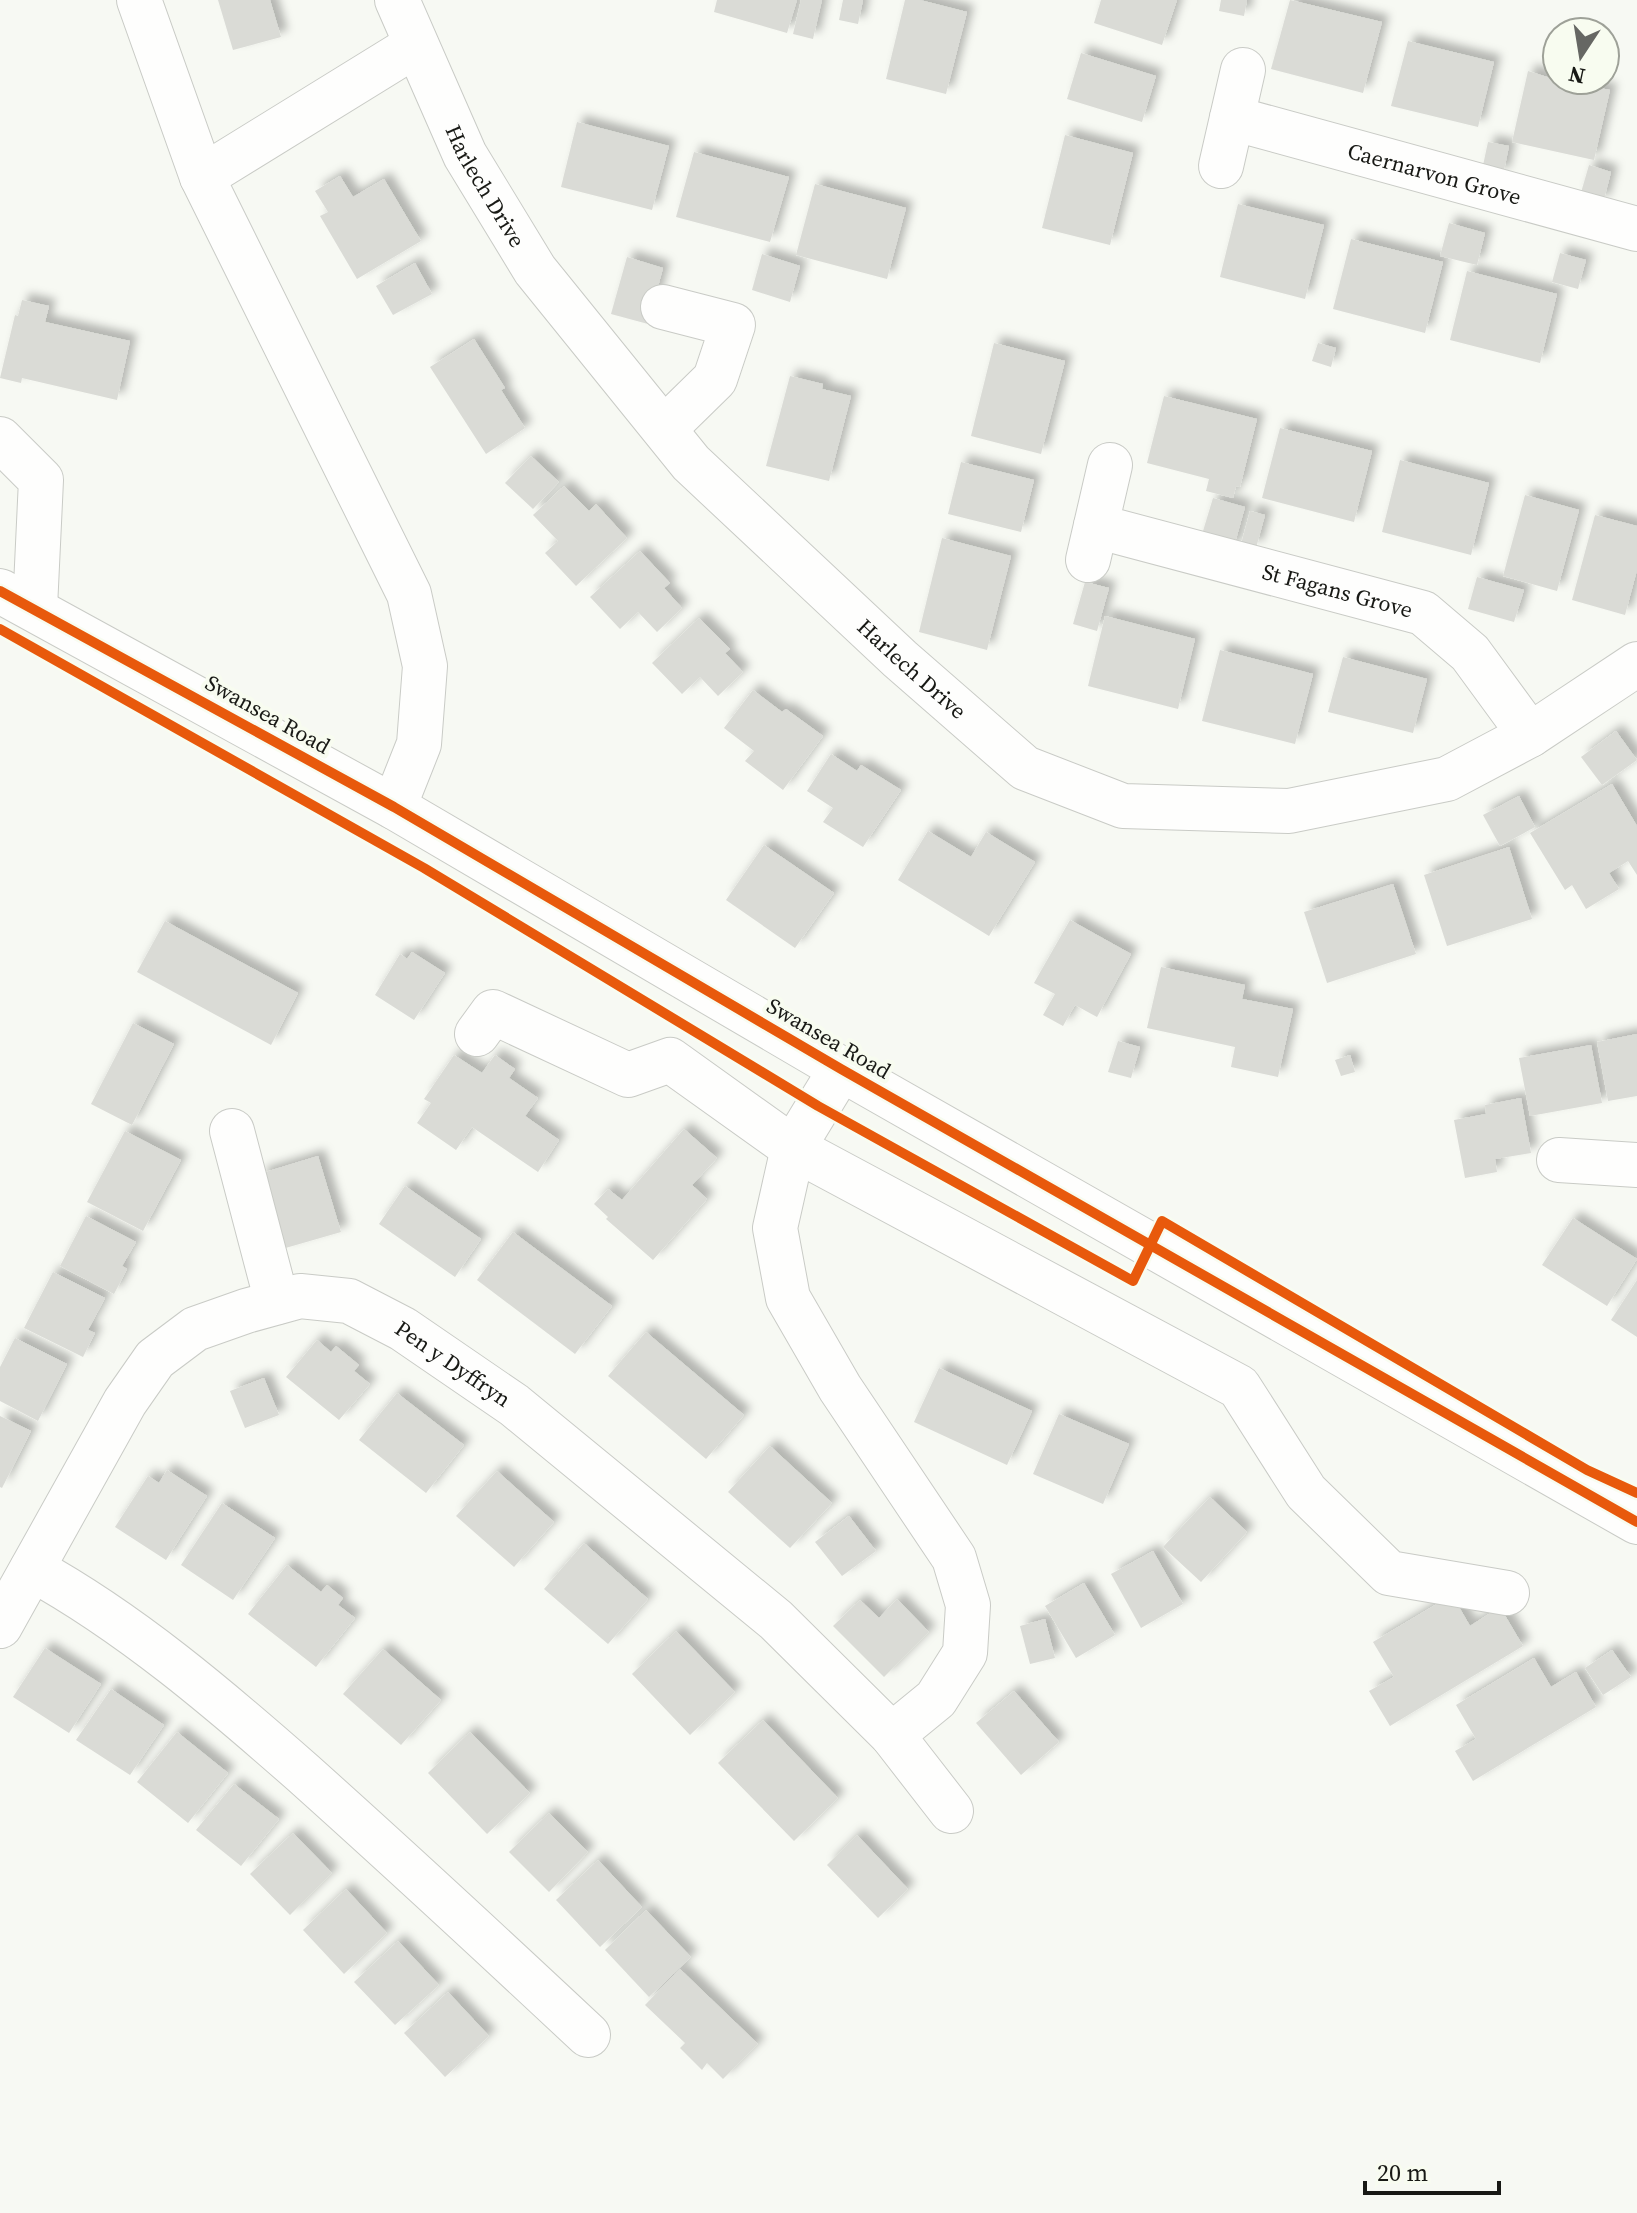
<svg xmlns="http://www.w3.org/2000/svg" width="1637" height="2213" viewBox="0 0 1637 2213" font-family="'Source Serif 4',serif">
	<defs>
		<filter id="shadow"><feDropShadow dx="7" dy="-7" stdDeviation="4" flood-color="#0004"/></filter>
	</defs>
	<rect width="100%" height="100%" fill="#f7f9f3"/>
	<g fill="#dadbd6" filter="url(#shadow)">
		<path d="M 218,0 L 270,0 L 281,37 L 233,50 Z"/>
		<path d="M 717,0 L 797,0 L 787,33 L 714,12 Z"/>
		<path d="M 801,0 L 822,0 L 813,39 L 793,34 Z"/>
		<path d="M 843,0 L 863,0 L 858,24 L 839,20 Z"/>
		<path d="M 905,0 L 920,0 L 967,12 L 946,94 L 886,79 Z"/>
		<path d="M 1101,0 L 1177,0 L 1162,45 L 1094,23 Z"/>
		<path d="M 1221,0 L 1247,0 L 1244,16 L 1219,11 Z"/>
		<path d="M 1290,0 L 1382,22 L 1363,93 L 1271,69 Z"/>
		<path d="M 1408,41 L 1494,62 L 1478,127 L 1391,106 Z"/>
		<path d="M 1081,53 L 1156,76 L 1142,122 L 1067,99 Z"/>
		<path d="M 1528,71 L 1557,80 L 1610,90 L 1594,160 L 1512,142 Z"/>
		<path d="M 577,122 L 669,146 L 652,210 L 561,187 Z"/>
		<path d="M 1065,135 L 1133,153 L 1110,245 L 1042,228 Z"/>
		<path d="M 1488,142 L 1509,146 L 1503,175 L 1482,170 Z"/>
		<path d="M 694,152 L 789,177 L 770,242 L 676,217 Z"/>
		<path d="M 1589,165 L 1611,172 L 1603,203 L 1580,196 Z"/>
		<path d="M 340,176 L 353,197 L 384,179 L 421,241 L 357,279 L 320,216 L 328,212 L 315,191 Z"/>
		<path d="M 815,184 L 906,208 L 887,279 L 796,255 Z"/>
		<path d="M 1238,204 L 1324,225 L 1305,299 L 1220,277 Z"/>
		<path d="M 1449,223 L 1485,233 L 1477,265 L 1440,256 Z"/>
		<path d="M 1351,239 L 1443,262 L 1425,333 L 1333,309 Z"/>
		<path d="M 1560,253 L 1586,260 L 1578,289 L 1552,282 Z"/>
		<path d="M 762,254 L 800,266 L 790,302 L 752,290 Z"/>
		<path d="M 627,257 L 663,268 L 648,324 L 611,314 Z"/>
		<path d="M 415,263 L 432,294 L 393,315 L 376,286 Z"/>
		<path d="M 1467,271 L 1557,294 L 1540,363 L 1450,340 Z"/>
		<path d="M 22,300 L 49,306 L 45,322 L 130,341 L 117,400 L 22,378 L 21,383 L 0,378 L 15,315 L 18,316 Z"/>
		<path d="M 474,339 L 505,388 L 501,390 L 525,428 L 486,454 L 430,367 Z"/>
		<path d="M 994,343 L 1065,361 L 1041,454 L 971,436 Z"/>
		<path d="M 1318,343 L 1336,348 L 1331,367 L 1312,361 Z"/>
		<path d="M 790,376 L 823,384 L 822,389 L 851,396 L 829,481 L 766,466 Z"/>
		<path d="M 1164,396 L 1257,419 L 1240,487 L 1236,486 L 1233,498 L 1206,491 L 1209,479 L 1147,463 Z"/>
		<path d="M 1280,428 L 1372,451 L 1354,522 L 1262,498 Z"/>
		<path d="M 531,456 L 559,482 L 533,509 L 505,483 Z"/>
		<path d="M 1400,460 L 1489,483 L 1471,555 L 1382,532 Z"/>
		<path d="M 961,462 L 1034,480 L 1021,532 L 948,514 Z"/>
		<path d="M 564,486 L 589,511 L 596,504 L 627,538 L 576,586 L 545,553 L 558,541 L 533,515 Z"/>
		<path d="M 1525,495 L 1579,510 L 1557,591 L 1503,576 Z"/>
		<path d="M 1213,498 L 1245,507 L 1233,550 L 1200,541 Z"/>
		<path d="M 1250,511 L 1265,515 L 1256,548 L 1241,544 Z"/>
		<path d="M 1595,515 L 1637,526 L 1637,570 L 1625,615 L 1572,600 Z"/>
		<path d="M 942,538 L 1011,556 L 987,650 L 919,632 Z"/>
		<path d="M 640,551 L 670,583 L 664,588 L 682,608 L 657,632 L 638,612 L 620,629 L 590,597 Z"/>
		<path d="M 1477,577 L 1524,590 L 1514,622 L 1468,609 Z"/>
		<path d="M 1085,582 L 1109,588 L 1097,631 L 1073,624 Z"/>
		<path d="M 1105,616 L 1195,639 L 1178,709 L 1088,686 Z"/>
		<path d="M 699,618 L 730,649 L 725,653 L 743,672 L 718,696 L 700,677 L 682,694 L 652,663 Z"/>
		<path d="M 1220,650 L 1313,674 L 1295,744 L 1202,721 Z"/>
		<path d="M 1343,657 L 1427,679 L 1413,733 L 1328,712 Z"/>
		<path d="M 753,690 L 782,712 L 786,709 L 823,736 L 783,790 L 745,761 L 754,751 L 724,728 Z"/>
		<path d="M 1616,731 L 1637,760 L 1602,785 L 1581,757 Z"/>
		<path d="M 831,754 L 857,771 L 861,765 L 901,790 L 863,847 L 823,822 L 833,808 L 807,791 Z"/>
		<path d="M 1612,784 L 1637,826 L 1637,875 L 1628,861 L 1609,873 L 1619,889 L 1586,909 L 1572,885 L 1565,890 L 1530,833 Z"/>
		<path d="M 1519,796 L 1535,827 L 1500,846 L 1483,815 Z"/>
		<path d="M 928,831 L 971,857 L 986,832 L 1035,862 L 989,936 L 898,880 Z"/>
		<path d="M 764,845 L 834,893 L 795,948 L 726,900 Z"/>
		<path d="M 1509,847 L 1532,919 L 1447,946 L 1424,875 Z"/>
		<path d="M 1393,884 L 1416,954 L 1327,983 L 1304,912 Z"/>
		<path d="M 1070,920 L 1131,954 L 1097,1017 L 1075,1005 L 1063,1026 L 1043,1015 L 1055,994 L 1034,983 Z"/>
		<path d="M 165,921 L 298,993 L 271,1045 L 137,972 Z"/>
		<path d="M 412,952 L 445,973 L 414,1020 L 375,995 L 400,954 L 407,959 Z"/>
		<path d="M 1161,967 L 1245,985 L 1242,999 L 1293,1009 L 1278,1077 L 1231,1067 L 1235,1047 L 1147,1028 Z"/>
		<path d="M 133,1023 L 174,1044 L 132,1125 L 91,1104 Z"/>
		<path d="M 1637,1034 L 1637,1096 L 1608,1101 L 1597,1042 Z"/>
		<path d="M 1118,1041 L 1140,1047 L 1131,1078 L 1108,1072 Z"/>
		<path d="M 1591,1045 L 1602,1103 L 1530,1116 L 1519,1058 Z"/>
		<path d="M 454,1055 L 482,1073 L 495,1055 L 515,1069 L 509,1078 L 538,1098 L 525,1116 L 559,1140 L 538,1172 L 472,1127 L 456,1150 L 417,1123 L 431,1103 L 424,1099 Z"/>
		<path d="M 1350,1055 L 1355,1072 L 1341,1076 L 1335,1060 Z"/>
		<path d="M 1521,1098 L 1531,1153 L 1495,1159 L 1497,1172 L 1465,1178 L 1454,1120 L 1486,1114 L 1485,1105 Z"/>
		<path d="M 684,1129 L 717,1158 L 692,1185 L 707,1199 L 653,1260 L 606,1219 L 608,1217 L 594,1204 L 608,1189 L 622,1200 Z"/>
		<path d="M 125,1131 L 181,1160 L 143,1231 L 87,1202 Z"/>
		<path d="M 318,1156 L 341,1232 L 282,1249 L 259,1174 Z"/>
		<path d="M 405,1186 L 481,1239 L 455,1277 L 379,1224 Z"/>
		<path d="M 86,1216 L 136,1242 L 122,1266 L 127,1269 L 114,1294 L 60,1266 Z"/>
		<path d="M 1573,1218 L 1637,1259 L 1607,1306 L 1542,1265 Z"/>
		<path d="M 513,1232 L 612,1306 L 575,1354 L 477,1280 Z"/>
		<path d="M 53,1272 L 105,1298 L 88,1330 L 95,1333 L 83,1357 L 24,1328 Z"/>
		<path d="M 1637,1280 L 1637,1337 L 1611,1320 Z"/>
		<path d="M 646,1332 L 744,1415 L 706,1459 L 608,1376 Z"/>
		<path d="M 15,1338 L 67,1364 L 38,1421 L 0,1401 L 0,1367 Z"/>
		<path d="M 317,1340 L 331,1352 L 336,1346 L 359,1365 L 354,1371 L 370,1384 L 339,1420 L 286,1377 Z"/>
		<path d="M 939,1368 L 1032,1411 L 1007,1465 L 914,1422 Z"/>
		<path d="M 264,1378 L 279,1415 L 245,1428 L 230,1391 Z"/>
		<path d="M 397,1393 L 464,1445 L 426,1493 L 359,1440 Z"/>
		<path d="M 1059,1414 L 1129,1444 L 1103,1504 L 1033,1474 Z"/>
		<path d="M 0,1416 L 31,1431 L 2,1488 L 0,1487 Z"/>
		<path d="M 770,1446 L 832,1503 L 790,1548 L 728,1492 Z"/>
		<path d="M 167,1470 L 207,1496 L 166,1560 L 115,1527 L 148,1476 L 159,1483 Z"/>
		<path d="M 497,1471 L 554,1522 L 514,1567 L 456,1516 Z"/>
		<path d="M 1210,1497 L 1247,1532 L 1201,1582 L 1163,1547 Z"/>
		<path d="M 222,1503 L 275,1538 L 233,1600 L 181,1565 Z"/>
		<path d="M 849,1516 L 876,1551 L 842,1576 L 815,1542 Z"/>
		<path d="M 584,1543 L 648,1599 L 608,1644 L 544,1589 Z"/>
		<path d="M 1153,1551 L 1183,1604 L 1141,1628 L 1111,1574 Z"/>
		<path d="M 287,1565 L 321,1592 L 327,1585 L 343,1598 L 338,1605 L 355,1618 L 316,1667 L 248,1614 Z"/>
		<path d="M 1084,1583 L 1115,1635 L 1076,1658 L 1045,1606 Z"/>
		<path d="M 1452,1595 L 1470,1626 L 1500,1607 L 1523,1646 L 1390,1726 L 1369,1691 L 1394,1677 L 1373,1642 Z"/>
		<path d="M 897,1599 L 929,1632 L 884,1677 L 833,1626 L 860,1600 L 879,1618 Z"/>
		<path d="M 1045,1619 L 1055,1658 L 1030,1664 L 1020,1626 Z"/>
		<path d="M 676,1631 L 735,1692 L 690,1735 L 632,1674 Z"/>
		<path d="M 45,1648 L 101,1684 L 69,1733 L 13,1697 Z"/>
		<path d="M 383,1649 L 441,1700 L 401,1745 L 343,1694 Z"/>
		<path d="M 1612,1650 L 1631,1677 L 1603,1695 L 1585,1668 Z"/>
		<path d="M 1534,1658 L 1551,1687 L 1576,1672 L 1596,1707 L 1473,1781 L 1455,1751 L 1476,1739 L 1456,1705 Z"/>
		<path d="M 111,1689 L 164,1725 L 130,1775 L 76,1740 Z"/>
		<path d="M 1014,1691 L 1059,1742 L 1021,1775 L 976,1723 Z"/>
		<path d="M 763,1720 L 838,1798 L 794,1841 L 718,1763 Z"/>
		<path d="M 177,1732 L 228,1773 L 188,1823 L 137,1782 Z"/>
		<path d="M 470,1732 L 530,1793 L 487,1834 L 428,1773 Z"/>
		<path d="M 234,1784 L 279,1819 L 241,1866 L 196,1830 Z"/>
		<path d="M 549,1813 L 588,1852 L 549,1892 L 509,1852 Z"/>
		<path d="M 293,1833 L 332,1873 L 290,1915 L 250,1874 Z"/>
		<path d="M 857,1835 L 908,1889 L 878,1918 L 827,1865 Z"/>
		<path d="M 598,1860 L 642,1907 L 600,1947 L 556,1900 Z"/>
		<path d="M 346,1889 L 387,1933 L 344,1974 L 303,1930 Z"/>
		<path d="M 646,1910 L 691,1957 L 649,1997 L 605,1950 Z"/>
		<path d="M 398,1941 L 439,1985 L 395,2025 L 354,1982 Z"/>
		<path d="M 680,1969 L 758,2044 L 723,2079 L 707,2063 L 702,2070 L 680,2048 L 685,2043 L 645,2005 Z"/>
		<path d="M 448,1992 L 489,2036 L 445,2077 L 404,2033 Z"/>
	</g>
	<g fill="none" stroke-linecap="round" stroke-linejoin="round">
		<defs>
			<g id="minor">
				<path d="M 139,0 L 202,177 L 409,594 L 425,666 L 419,744 L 394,807"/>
				<path id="s1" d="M 397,0 L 465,155 L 535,270 L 691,463 L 900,659 L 1025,768 L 1123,806 L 1289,811 L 1447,779 L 1530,735 L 1637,664"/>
				<path id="s2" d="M 1232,118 L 1637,229"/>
				<path d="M 1221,166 L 1243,70"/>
				<path d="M 202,177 L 416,45"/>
				<path d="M 663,307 L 733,325 L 715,379 L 665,428"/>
				<path d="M 0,439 L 41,480 L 35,608"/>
				<path id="s3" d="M 1096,526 L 1423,613 L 1470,653 L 1530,735"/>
				<path d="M 1088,560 L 1110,465"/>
				<path d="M 0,591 L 394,807 L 841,1069 L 1637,1522"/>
				<path d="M 477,1034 L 493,1012 L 628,1075 L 670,1060 L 793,1148 L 1239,1387 L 1306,1492 L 1389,1573 L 1507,1593"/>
				<path d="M 841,1069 L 793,1148 L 775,1228 L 788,1298 L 840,1388 L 954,1558 L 968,1605 L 965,1653 L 936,1699 L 892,1735"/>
				<path d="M 232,1131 L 277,1302"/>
				<path d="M 1559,1160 L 1637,1165"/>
				<path d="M 32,1569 C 130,1623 219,1699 303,1773 C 399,1859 494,1947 588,2035"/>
				<path id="s4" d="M 0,1626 L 125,1402 L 155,1359 L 195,1329 L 246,1311 L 300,1296 L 349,1301 L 403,1329 L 514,1405 L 776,1620 L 892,1735 L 951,1811"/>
			</g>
		</defs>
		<use href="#minor" stroke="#c9cbc6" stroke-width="46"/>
		<use href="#minor" stroke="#fefefd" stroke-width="44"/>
		<defs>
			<g id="cycleway">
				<path d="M 0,591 L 394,807 L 841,1069 L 1637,1522"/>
				<path d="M 0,629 L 424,868 L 818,1106 L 1133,1281 L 1162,1221 L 1587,1470 L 1637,1493"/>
			</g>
		</defs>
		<use href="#cycleway" stroke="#f8fcf0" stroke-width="15"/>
		<use href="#cycleway" stroke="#e8590c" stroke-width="10"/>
	</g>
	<g text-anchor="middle" stroke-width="8" stroke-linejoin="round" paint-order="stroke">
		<g font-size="22" fill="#181915" stroke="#f8fcf0">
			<text dy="8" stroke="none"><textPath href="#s2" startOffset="210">Caernarvon Grove</textPath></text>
			<text dy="8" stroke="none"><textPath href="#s1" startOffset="206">Harlech Drive</textPath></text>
			<text dy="8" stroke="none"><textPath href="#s3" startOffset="250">St Fagans Grove</textPath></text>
			<text dy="8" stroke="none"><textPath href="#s1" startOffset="854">Harlech Drive</textPath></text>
			<text transform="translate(268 714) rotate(29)" y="8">Swansea Road</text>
			<text transform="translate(829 1038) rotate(30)" y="8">Swansea Road</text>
			<text dy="8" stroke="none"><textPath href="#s4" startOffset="640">Pen y Dyffryn</textPath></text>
		</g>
	</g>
	<g transform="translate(1581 56) rotate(192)"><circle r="38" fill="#f8fcf0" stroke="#9ea198" stroke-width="2"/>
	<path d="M0-6L14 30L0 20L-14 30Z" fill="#666763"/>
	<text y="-12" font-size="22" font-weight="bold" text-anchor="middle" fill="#181915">N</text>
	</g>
	<path d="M1365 2181v12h134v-12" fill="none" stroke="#181915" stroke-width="4"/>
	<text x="1377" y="2181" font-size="24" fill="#181915" stroke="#f8fcf0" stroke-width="6" paint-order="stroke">20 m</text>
</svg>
